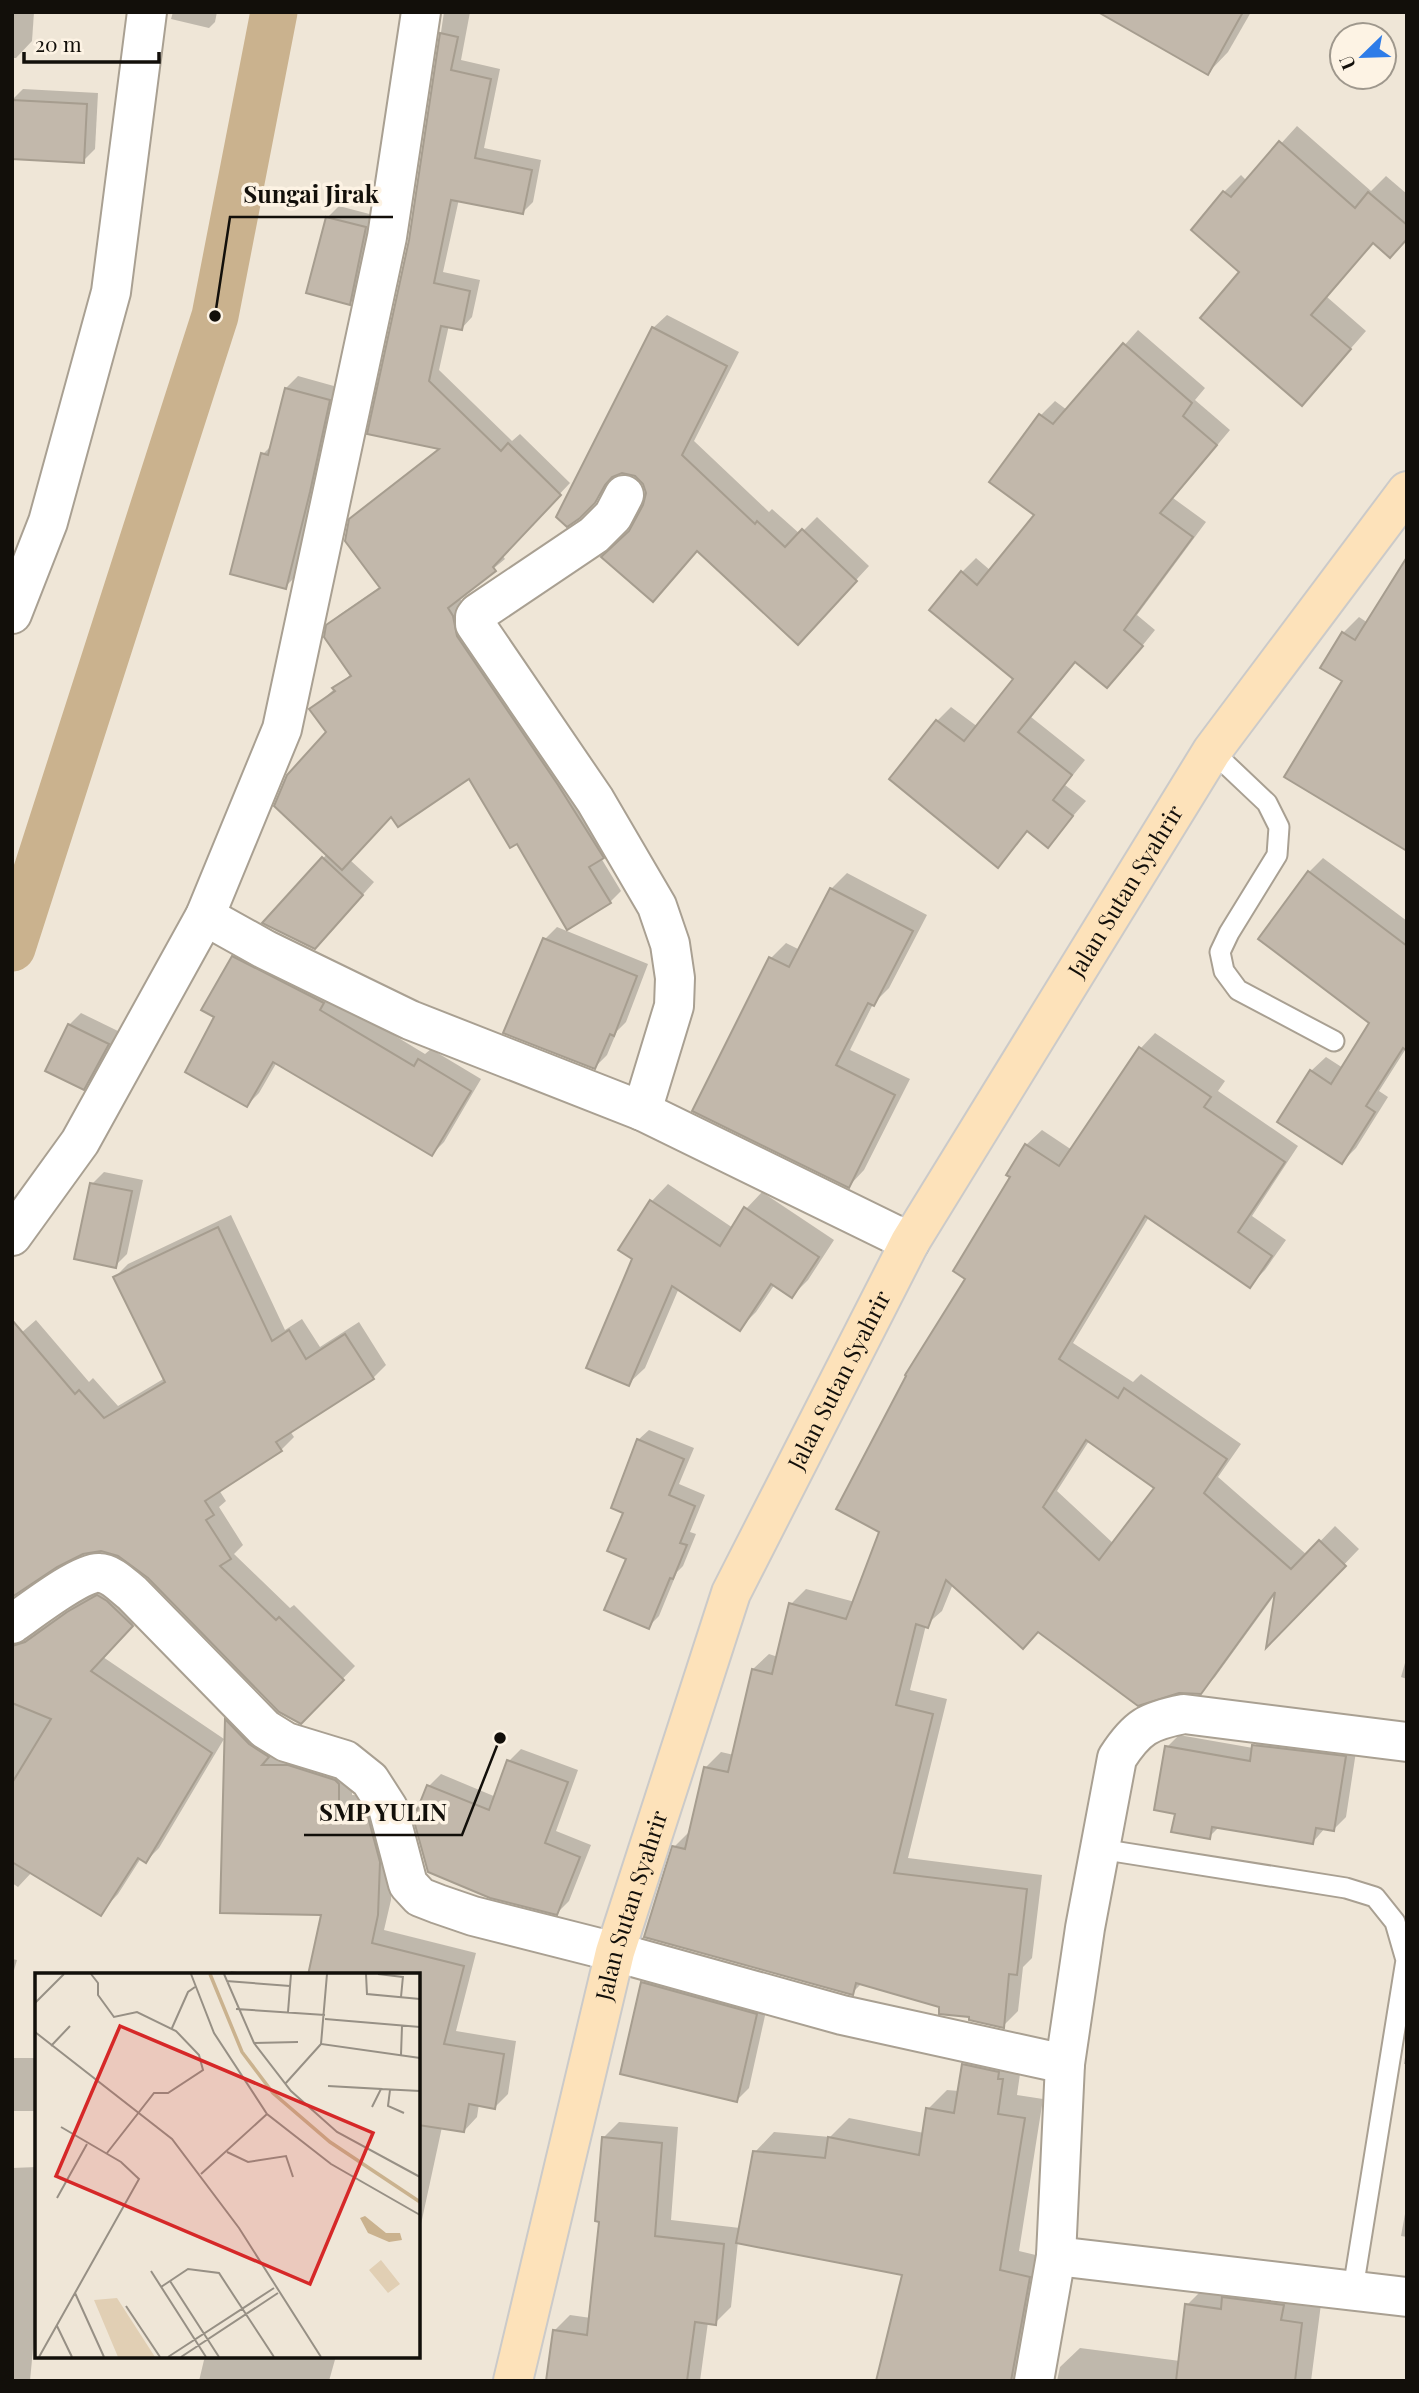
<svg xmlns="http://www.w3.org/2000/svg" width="1419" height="2393" viewBox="0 0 1419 2393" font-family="'Playfair Display',serif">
	<rect width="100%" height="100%" fill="#efe6d7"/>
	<g fill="#0003" fill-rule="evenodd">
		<path d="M 12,12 L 34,12 L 32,41 L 16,58 L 12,58 Z"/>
		<path d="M 173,12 L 217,12 L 215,22 L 209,28 L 171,19 Z"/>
		<path d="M 444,12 L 470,12 L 461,60 L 500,69 L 484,148 L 541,160 L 533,202 L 522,213 L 459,199 L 443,272 L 480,280 L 472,317 L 462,328 L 449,325 L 439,370 L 512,441 L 520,434 L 570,483 L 502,555 L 505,559 L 459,597 L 613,846 L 601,858 L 621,891 L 610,902 L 518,841 L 470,776 L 395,809 L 350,860 L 374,882 L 327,935 L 265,922 L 327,854 L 328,732 L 312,709 L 351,674 L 328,626 L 339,615 L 381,586 L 351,520 L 362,509 L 441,448 L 369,433 L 410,241 Z"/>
		<path d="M 1102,12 L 1251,12 L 1228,52 L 1208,73 Z"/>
		<path d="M 23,89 L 98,93 L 95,149 L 83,161 L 12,157 L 12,100 Z"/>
		<path d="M 1297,126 L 1371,191 L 1386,176 L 1407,194 L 1407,240 L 1390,256 L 1374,242 L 1327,297 L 1366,331 L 1302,404 L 1242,272 L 1193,230 L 1224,192 L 1241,175 L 1247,181 Z"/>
		<path d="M 339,206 L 377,216 L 362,291 L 350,303 L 327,218 Z"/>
		<path d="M 667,315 L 739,352 L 694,441 L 769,512 L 772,509 L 800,534 L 817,517 L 869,566 L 811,629 L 698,549 L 653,600 L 631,530 L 645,506 L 648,493 L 644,483 L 636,474 L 622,471 L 615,474 L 608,487 L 579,517 L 653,328 Z"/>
		<path d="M 1138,330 L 1205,388 L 1195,400 L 1230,430 L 1173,498 L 1206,522 L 1137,615 L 1155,630 L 1121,672 L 1107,686 L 1077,660 L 1031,717 L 1085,760 L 1065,785 L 1086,801 L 1048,845 L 1029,830 L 998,866 L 891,779 L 937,721 L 951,707 L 978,727 L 1015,679 L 962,572 L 976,558 L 991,571 L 1037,515 L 992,482 L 1041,415 L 1055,401 L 1067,410 Z"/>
		<path d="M 298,376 L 341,388 L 297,575 L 285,587 L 263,454 L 272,445 L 286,388 Z"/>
		<path d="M 1359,617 L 1368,623 L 1344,681 L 1343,633 Z"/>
		<path d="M 1323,858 L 1407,921 L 1407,1047 L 1379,1091 L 1388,1097 L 1356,1148 L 1342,1162 L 1311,1071 L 1326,1057 L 1343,1068 L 1372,1023 L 1309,872 Z"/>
		<path d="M 847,873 L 927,915 L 889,988 L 873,1004 L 850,1050 L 910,1079 L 864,1170 L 849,1186 L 771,958 L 786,943 L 800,950 L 831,889 Z"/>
		<path d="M 557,927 L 648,964 L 626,1022 L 617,1031 L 607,1055 L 595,1067 L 545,939 Z"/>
		<path d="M 245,945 L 425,1054 L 431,1049 L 481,1079 L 444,1142 L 432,1154 L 277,1062 L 259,1093 L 247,1105 L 217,1017 L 233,957 Z"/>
		<path d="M 81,1013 L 120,1032 L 95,1076 L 83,1088 L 69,1025 Z"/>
		<path d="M 1155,1033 L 1225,1081 L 1218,1091 L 1298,1146 L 1252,1216 L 1286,1240 L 1265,1270 L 1250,1285 L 1149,1217 L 1073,1343 L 1133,1382 L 1141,1374 L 1241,1444 L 1218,1477 L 1307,1555 L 1335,1526 L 1359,1549 L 1269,1643 L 1276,1593 L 1215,1677 L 1200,1692 L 1039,1631 L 953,1584 L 942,1611 L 926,1625 L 910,1690 L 947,1699 L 908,1858 L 1042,1875 L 1032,1958 L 1023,1967 L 1018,2011 L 1003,2026 L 862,1983 L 852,1993 L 674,1847 L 689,1832 L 706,1767 L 721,1752 L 734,1755 L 753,1669 L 769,1654 L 778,1657 L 791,1604 L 806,1589 L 855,1602 L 881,1531 L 967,1278 L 1026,1145 L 1042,1130 L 1072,1150 L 1140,1049 ZM 1089,1441 L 1156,1487 L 1114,1544 L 1057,1491 Z"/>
		<path d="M 104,1172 L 143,1180 L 127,1254 L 115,1266 L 92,1184 Z"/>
		<path d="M 668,1184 L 733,1228 L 746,1209 L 762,1192 L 834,1240 L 808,1280 L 792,1296 L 775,1284 L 756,1312 L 739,1329 L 679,1288 L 645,1368 L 628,1384 L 634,1258 L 621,1249 L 652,1201 Z"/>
		<path d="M 231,1215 L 285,1330 L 302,1319 L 320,1347 L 359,1322 L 386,1365 L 373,1378 L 290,1431 L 294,1437 L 281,1450 L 219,1490 L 226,1501 L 219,1507 L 243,1545 L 234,1554 L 290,1608 L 294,1605 L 355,1666 L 301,1722 L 149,1576 L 111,1551 L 12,1341 L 36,1320 L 89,1382 L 93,1378 L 118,1406 L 165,1378 L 115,1277 L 128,1264 Z"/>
		<path d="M 649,1430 L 694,1448 L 679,1484 L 705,1495 L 690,1532 L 696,1534 L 683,1566 L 677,1572 L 659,1616 L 648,1627 L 628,1558 L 625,1512 L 638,1440 Z"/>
		<path d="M 113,1583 L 145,1612 L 103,1657 L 224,1739 L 159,1848 L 146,1861 L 141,1858 L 118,1894 L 105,1908 L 32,1872 L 18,1887 L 12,1883 L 12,1628 L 28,1633 L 39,1630 L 94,1592 Z"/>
		<path d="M 1407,1656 L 1407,1679 L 1401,1677 Z"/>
		<path d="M 239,1708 L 352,1770 L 352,1795 L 376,1796 L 392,1848 L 391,1900 L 384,1930 L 476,1953 L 456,2031 L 516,2041 L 508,2094 L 495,2107 L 479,2104 L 477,2117 L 464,2131 L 442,2127 L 418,2238 L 418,1975 L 323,1914 L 222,1911 L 227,1720 Z"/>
		<path d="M 1266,1733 L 1357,1745 L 1346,1817 L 1334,1829 L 1325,1828 L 1313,1842 L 1219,1827 L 1209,1837 L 1177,1812 L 1167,1747 L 1179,1735 L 1253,1748 Z"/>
		<path d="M 521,1749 L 578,1770 L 556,1831 L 591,1845 L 569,1901 L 557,1913 L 413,1810 L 423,1800 L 429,1786 L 441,1774 L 496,1797 L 509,1761 Z"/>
		<path d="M 12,1959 L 17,1960 L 12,1977 Z"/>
		<path d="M 231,1971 L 258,1975 L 228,1975 Z"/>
		<path d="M 655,1971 L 768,2002 L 749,2088 L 737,2100 L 643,1983 Z"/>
		<path d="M 1407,2043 L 1407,2064 L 1404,2064 Z"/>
		<path d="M 983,2045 L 1022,2060 L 1017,2095 L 1043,2099 L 1019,2251 L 1048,2258 L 1044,2381 L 878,2381 L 904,2274 L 738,2241 L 731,2307 L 715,2323 L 708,2322 L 700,2381 L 547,2381 L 554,2331 L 570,2315 L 591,2318 L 601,2220 L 603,2138 L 619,2122 L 678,2127 L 671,2220 L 740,2228 L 755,2152 L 774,2132 L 830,2137 L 849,2118 L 924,2133 L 928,2109 L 947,2090 L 959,2091 L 963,2065 Z"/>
		<rect x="12" y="2058" width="25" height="53"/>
		<path d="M 37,2167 L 37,2305 L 30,2381 L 12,2381 L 12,2168 Z"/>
		<path d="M 1407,2203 L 1407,2237 L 1401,2236 Z"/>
		<path d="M 1206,2286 L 1321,2304 L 1311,2381 L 1057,2381 L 1060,2367 L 1080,2348 L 1180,2361 L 1187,2305 Z"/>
		<path d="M 208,2356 L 249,2356 L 256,2358 L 258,2356 L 336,2356 L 329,2381 L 199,2381 L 204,2360 Z"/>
	</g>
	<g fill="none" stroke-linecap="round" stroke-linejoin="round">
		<path stroke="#cab28e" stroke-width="47" d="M 12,948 L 215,316 L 274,12"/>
	</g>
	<g fill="#c2b8ab" stroke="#a69d8f" stroke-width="2" fill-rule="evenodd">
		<path d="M 1098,12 L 1243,12 L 1208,75 Z"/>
		<path d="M 440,33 L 458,37 L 451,70 L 491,79 L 475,158 L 532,170 L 523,214 L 451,200 L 434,283 L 470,291 L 462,330 L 441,326 L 429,381 L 501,451 L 508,443 L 561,495 L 493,567 L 496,571 L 448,608 L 453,616 L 457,636 L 558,785 L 604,858 L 589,867 L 611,903 L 567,930 L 517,844 L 510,848 L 469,779 L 398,827 L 391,817 L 342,870 L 274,806 L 287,775 L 326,732 L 309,709 L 335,691 L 332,688 L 351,676 L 324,637 L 326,625 L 380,588 L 345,541 L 349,519 L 439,449 L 367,434 L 409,240 Z"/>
		<path d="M 12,100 L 87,104 L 84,163 L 12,159 Z"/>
		<path d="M 1279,141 L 1355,208 L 1368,192 L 1407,225 L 1407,239 L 1390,258 L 1373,243 L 1311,315 L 1351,349 L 1302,406 L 1200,318 L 1239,272 L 1191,230 L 1223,191 L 1231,197 Z"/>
		<path d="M 326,217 L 366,227 L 350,305 L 306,293 Z"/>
		<path d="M 652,327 L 727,366 L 682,455 L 755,524 L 757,521 L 785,547 L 802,529 L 857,581 L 798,645 L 697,551 L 653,602 L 601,557 L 629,531 L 643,505 L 646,493 L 643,484 L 635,476 L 622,473 L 612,477 L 605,485 L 595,503 L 580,518 L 567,527 L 556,517 Z"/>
		<path d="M 1123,343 L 1192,403 L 1183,416 L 1217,445 L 1160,513 L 1193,537 L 1124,630 L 1143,646 L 1107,688 L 1075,662 L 1018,732 L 1072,775 L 1053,800 L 1073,816 L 1048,848 L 1027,831 L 998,868 L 889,779 L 936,720 L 964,741 L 1013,679 L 929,610 L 961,571 L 977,585 L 1034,515 L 989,482 L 1039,414 L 1053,424 Z"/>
		<path d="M 285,388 L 330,400 L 310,492 L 286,589 L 230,574 L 261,453 L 268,455 Z"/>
		<path d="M 1407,557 L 1407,851 L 1284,777 L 1342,681 L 1320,668 L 1342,632 L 1355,640 Z"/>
		<path d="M 322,857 L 363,895 L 315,949 L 262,923 Z"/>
		<path d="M 1308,871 L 1407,946 L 1407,1051 L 1403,1048 L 1366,1106 L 1375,1112 L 1342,1164 L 1277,1122 L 1310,1070 L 1331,1084 L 1369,1023 L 1258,939 Z"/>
		<path d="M 830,888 L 913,931 L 874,1006 L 868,1003 L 836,1065 L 895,1095 L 849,1188 L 692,1111 L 769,957 L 789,967 Z"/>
		<path d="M 543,938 L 637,976 L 614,1036 L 610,1034 L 595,1069 L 503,1033 Z"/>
		<path d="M 232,956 L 324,1003 L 320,1010 L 414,1066 L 418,1059 L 471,1091 L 432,1156 L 273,1062 L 247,1107 L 185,1072 L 214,1017 L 201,1010 Z"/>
		<path d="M 68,1024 L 109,1044 L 84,1090 L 45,1071 Z"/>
		<path d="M 1139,1047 L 1211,1097 L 1204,1107 L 1285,1162 L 1238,1232 L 1272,1256 L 1250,1288 L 1145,1216 L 1059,1359 L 1118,1398 L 1124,1388 L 1227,1459 L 1204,1493 L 1291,1569 L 1319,1540 L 1346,1566 L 1266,1648 L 1275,1592 L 1201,1694 L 1179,1693 L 1138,1706 L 1038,1632 L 1023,1649 L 946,1580 L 928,1628 L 916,1624 L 896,1705 L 933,1714 L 894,1873 L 1027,1889 L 1017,1975 L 1009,1974 L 1004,2028 L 969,2020 L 969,2017 L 939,2014 L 939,2007 L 856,1983 L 853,1995 L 644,1937 L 672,1846 L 685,1849 L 704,1767 L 728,1772 L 752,1669 L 772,1674 L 789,1603 L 846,1619 L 879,1532 L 836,1509 L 906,1376 L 905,1375 L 965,1279 L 953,1271 L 1010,1177 L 1006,1175 L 1025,1144 L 1059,1166 ZM 1086,1440 L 1154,1488 L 1099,1560 L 1043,1507 Z"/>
		<path d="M 90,1183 L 132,1191 L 116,1268 L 74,1259 Z"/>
		<path d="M 650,1200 L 720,1246 L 744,1207 L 819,1257 L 792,1298 L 771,1284 L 740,1331 L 672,1286 L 629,1386 L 586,1368 L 632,1259 L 618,1250 Z"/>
		<path d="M 218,1227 L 272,1341 L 289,1330 L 306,1359 L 345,1334 L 374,1379 L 276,1442 L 282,1451 L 205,1501 L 214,1515 L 206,1520 L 231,1559 L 220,1566 L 276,1620 L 279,1617 L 344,1680 L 301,1724 L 279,1712 L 148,1578 L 118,1556 L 101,1551 L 83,1554 L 57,1567 L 12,1597 L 12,1320 L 75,1394 L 79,1390 L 104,1418 L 165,1382 L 113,1277 Z"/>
		<path d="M 637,1439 L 684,1459 L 669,1495 L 695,1506 L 680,1543 L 687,1545 L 673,1579 L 670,1578 L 649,1629 L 604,1610 L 626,1559 L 607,1551 L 623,1513 L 611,1508 Z"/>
		<path d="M 97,1595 L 107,1601 L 133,1626 L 91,1671 L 212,1753 L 146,1863 L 138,1858 L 101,1916 L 12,1862 L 12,1783 L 51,1719 L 12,1703 L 12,1646 L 25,1642 L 67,1612 Z"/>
		<path d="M 225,1719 L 249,1744 L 269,1757 L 262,1765 L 288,1765 L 335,1780 L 339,1784 L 339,1808 L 362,1809 L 368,1817 L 380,1862 L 378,1915 L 372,1943 L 464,1966 L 444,2044 L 504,2054 L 495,2109 L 469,2104 L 464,2132 L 418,2125 L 418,1975 L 308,1975 L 321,1915 L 220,1913 Z"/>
		<path d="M 1252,1745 L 1346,1756 L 1334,1831 L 1316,1828 L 1313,1844 L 1212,1827 L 1210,1839 L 1171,1832 L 1175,1814 L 1154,1810 L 1165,1746 L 1250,1761 Z"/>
		<path d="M 507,1760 L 568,1782 L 545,1843 L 580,1857 L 557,1915 L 490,1898 L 428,1872 L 411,1810 L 417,1810 L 427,1785 L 489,1810 Z"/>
		<path d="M 641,1982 L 757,2014 L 737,2102 L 620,2074 Z"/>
		<path d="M 962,2064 L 999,2072 L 998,2079 L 1003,2079 L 998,2114 L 1025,2118 L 1000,2270 L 1030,2277 L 1011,2381 L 876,2381 L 902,2275 L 736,2243 L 753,2151 L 825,2158 L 828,2137 L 919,2155 L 926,2108 L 954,2113 Z"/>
		<path d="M 602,2137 L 662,2143 L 655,2236 L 724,2244 L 716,2325 L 695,2322 L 687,2381 L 546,2381 L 553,2330 L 587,2335 L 599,2222 L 595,2221 Z"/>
		<path d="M 1222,2297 L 1284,2305 L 1281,2320 L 1302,2323 L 1295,2381 L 1176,2381 L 1185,2304 L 1221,2309 Z"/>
	</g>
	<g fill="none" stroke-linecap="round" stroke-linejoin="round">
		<defs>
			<g id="service">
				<path d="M 1212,751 L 1267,803 L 1279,827 L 1277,855 L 1229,933 L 1220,952 L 1224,971 L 1238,990 L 1334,1041"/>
				<path d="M 1100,1849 L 1346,1888 L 1375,1897 L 1395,1922 L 1406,1960 L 1353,2289"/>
			</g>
			<g id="minor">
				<path d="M 624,495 L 613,516 L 594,535 L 478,613 L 475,617 L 475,624 L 595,800 L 657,906 L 670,944 L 675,978 L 674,1006 L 642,1111"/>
				<path d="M 12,614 L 48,522 L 111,292 L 147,12"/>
				<path d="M 205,916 L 266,950 L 410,1020 L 642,1111 L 910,1242"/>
				<path d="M 12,1236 L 80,1142 L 205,916 L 282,729 L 387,237 L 421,12"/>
				<path d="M 12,1624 C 28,1613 82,1571 99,1573 C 111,1573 123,1586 132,1593 L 265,1729 L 286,1742 L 345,1760 L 370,1780 L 388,1808 L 408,1884 L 420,1897 L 438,1904 L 473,1916 L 615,1952 L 842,2015 L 1065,2064"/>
				<path d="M 1056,2256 L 1407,2297"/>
				<path d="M 1034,2381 L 1056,2256 L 1065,2064 L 1085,1928 L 1117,1758 C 1137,1727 1148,1721 1184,1714 L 1407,1742"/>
			</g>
			<g id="primary">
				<path id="s1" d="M 513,2381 L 615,1952 L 731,1593 L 910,1242 L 1212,751 L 1407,491"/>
			</g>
		</defs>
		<use href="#service" stroke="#a9a092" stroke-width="23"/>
		<use href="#minor" stroke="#a9a092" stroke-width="42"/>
		<use href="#primary" stroke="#cbcac9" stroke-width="42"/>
		<use href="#service" stroke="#fff" stroke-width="19"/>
		<use href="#minor" stroke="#fff" stroke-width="38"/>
		<use href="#primary" stroke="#fde2ba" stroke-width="38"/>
	</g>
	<g text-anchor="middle" stroke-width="7" stroke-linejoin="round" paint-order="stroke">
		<g font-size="23" fill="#120f0a" stroke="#fdf3e4">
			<text dy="8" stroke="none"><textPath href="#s1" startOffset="1624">Jalan Sutan Syahrir</textPath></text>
			<text dy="8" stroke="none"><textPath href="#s1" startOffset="1057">Jalan Sutan Syahrir</textPath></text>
			<text dy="8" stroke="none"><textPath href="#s1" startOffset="490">Jalan Sutan Syahrir</textPath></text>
		</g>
	</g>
	<g transform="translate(35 1973)">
		<rect width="385" height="385" fill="#efe6d7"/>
		<path d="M 346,287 L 365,311 L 353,320 L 334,297 ZM 82,325 L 120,384 L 83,384 L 59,327 Z" fill="#e1cfb4"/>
		<path d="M 330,243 L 351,260 L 365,260 L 367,267 L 354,269 L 333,260 L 325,245 Z" fill="#cab28e"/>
		<path fill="none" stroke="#cab28e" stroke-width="3.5" d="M 175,1 L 207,79 L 238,120 L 295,169 L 385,229"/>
		<path fill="none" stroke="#979085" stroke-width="2" d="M 56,1 L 63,10 L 63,22 L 79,44 L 102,39 L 141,58 L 164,82 L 168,97 L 133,120 L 119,120 L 72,180M 156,1 L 179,60 L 232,141 L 296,191 L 385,242M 189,1 L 219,70 L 256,118 L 302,159 L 385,204M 292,1 L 286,71 L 385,85M 331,1 L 332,21 L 385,26M 343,1 L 368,4M 191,8 L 255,13M 366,24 L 368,3M 0,30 L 29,1M 201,36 L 290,42M 253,39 L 256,1M 290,46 L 385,54M 137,55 L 153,19 L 160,14M 0,59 L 137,166 L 204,255 L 286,384M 219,70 L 263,69M 16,73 L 35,53M 366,82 L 367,53M 250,111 L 286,71M 293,113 L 346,116 L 337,134M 346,116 L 385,118M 355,117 L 353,133 L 369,140M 192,179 L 213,189 L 251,183 L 258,204M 166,201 L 232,141M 22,225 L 52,171M 116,298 L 171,384M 135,308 L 184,384M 126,314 L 153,296 L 184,300 L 239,384M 40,320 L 69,384M 91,333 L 125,384M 22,353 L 37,384M 4,384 L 104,206 L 86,189 L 26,154M 133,384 L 239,315M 146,384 L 243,320"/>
		<path fill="#d62828" fill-opacity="0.15" stroke="#d62828" stroke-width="3.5" d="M 85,53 L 338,160 L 275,311 L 21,203 Z"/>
		<rect width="385" height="385" fill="none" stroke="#120f0a" stroke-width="3.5"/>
	</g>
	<path fill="none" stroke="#120f0a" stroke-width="2.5" d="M215 316L230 217H393M500 1738L462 1835H304"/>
	<g fill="#120f0a" stroke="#fdf3e4" stroke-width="2.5">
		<circle cx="215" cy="316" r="7"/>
		<circle cx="500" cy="1738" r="7"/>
	</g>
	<g font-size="24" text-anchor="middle" font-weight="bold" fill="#120f0a" stroke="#fdf3e4" stroke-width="7" stroke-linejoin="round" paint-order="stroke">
		<text x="311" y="203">Sungai Jirak</text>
		<text x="383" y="1821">SMP YULIN</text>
	</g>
	<rect width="1419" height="2393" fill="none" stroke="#120f0a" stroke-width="28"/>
	<g transform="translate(1363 56) rotate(247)"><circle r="33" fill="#fdf3e4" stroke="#9f988d" stroke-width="2"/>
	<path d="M0-5L12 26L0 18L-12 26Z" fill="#2e7ce8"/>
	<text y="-10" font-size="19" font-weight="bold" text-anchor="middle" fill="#120f0a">U</text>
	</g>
	<path d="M24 52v10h135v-10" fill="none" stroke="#120f0a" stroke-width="3.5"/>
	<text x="35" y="52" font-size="21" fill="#120f0a" stroke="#fdf3e4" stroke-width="5" paint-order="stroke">20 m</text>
</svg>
